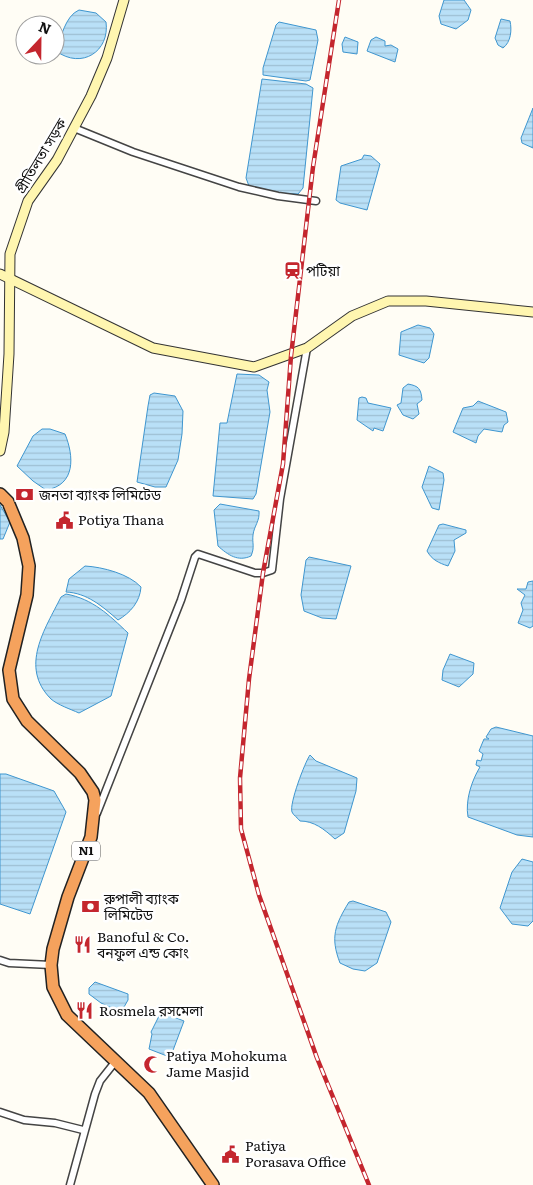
<svg xmlns="http://www.w3.org/2000/svg" width="533" height="1185" viewBox="0 0 533 1185" font-family="Literata,'Noto Sans Bengali',serif">
	<defs>
		<pattern id="water-rules" width="6" height="5" patternUnits="userSpaceOnUse" patternTransform="scale(1.25)"><rect width="6" height="5" fill="#b9e0f7"/><path d="M0 2.5h6" fill="none" stroke="#9ebfd3"/></pattern>
	</defs>
	<rect width="100%" height="100%" fill="#fffdf5"/>
	<g fill="url(#water-rules)" stroke="#3f96cf">
		<path d="M 444,0 L 464,0 L 471,10 L 468,20 L 456,29 L 441,24 L 439,16 Z"/>
		<path d="M 79,10 L 96,13 L 106,22 C 110,51 82,70 56,51 C 61,38 65,16 79,10 Z"/>
		<path d="M 501,19 L 510,21 C 512,30 511,42 503,48 L 498,45 L 495,38 Z"/>
		<path d="M 279,22 L 316,30 L 318,40 L 310,80 L 306,81 L 263,75 L 263,68 L 276,25 Z"/>
		<path d="M 345,37 L 358,42 L 357,54 L 343,52 L 342,44 Z"/>
		<path d="M 376,37 L 385,41 L 385,46 L 391,45 L 398,49 L 395,62 L 367,51 L 371,40 Z"/>
		<path d="M 262,79 L 306,84 L 313,88 L 303,188 L 298,194 L 277,193 L 249,186 L 246,178 Z"/>
		<path d="M 533,108 L 533,148 L 522,143 L 521,138 Z"/>
		<path d="M 364,155 L 371,156 L 380,164 L 367,210 L 340,203 L 336,200 L 341,166 L 362,159 Z"/>
		<path d="M 418,325 L 430,328 L 434,334 L 429,358 L 424,363 L 399,355 L 401,332 Z"/>
		<path d="M 237,374 L 259,375 L 269,382 L 267,390 L 270,412 L 256,494 L 253,499 L 213,496 L 220,423 L 227,423 Z"/>
		<path d="M 408,384 C 419,386 421,389 422,400 L 417,404 L 419,414 L 413,419 L 403,415 L 397,405 L 401,403 L 403,388 Z"/>
		<path d="M 154,393 L 175,396 L 183,411 L 182,434 L 178,460 L 166,487 L 155,487 L 137,482 L 148,406 L 150,395 Z"/>
		<path d="M 362,397 L 366,398 L 368,403 L 391,408 L 383,431 L 374,428 L 373,431 L 357,420 L 359,398 Z"/>
		<path d="M 478,401 L 506,412 L 508,422 L 504,425 L 502,432 L 484,429 L 478,436 L 476,443 L 453,432 L 463,408 L 473,406 Z"/>
		<path d="M 42,429 L 50,429 L 65,434 C 74,456 76,485 46,490 L 33,481 L 17,466 L 33,436 Z"/>
		<path d="M 429,466 L 443,473 L 444,480 L 439,510 L 432,508 L 422,487 Z"/>
		<path d="M 220,504 L 259,511 C 260,521 254,526 253,535 C 252,543 255,547 251,556 C 238,562 228,555 218,546 L 214,510 Z"/>
		<path d="M 0,505 L 10,522 L 3,539 L 0,539 Z"/>
		<path d="M 443,524 L 466,530 L 466,533 L 454,540 L 455,551 L 448,566 C 439,563 432,560 427,551 L 439,525 Z"/>
		<path d="M 309,557 L 351,566 L 336,619 L 322,618 L 304,611 L 301,595 L 306,560 Z"/>
		<path d="M 85,566 C 103,567 129,574 141,587 C 140,602 130,613 118,620 C 102,606 87,593 66,592 L 69,579 Z"/>
		<path d="M 533,581 L 533,626 L 530,628 L 518,623 L 523,610 L 521,603 L 525,595 L 517,589 L 526,589 L 528,582 Z"/>
		<path d="M 66,594 C 93,599 109,615 128,633 L 111,696 L 79,713 C 70,709 58,705 51,699 C 19,667 45,629 61,597 Z"/>
		<path d="M 450,654 L 474,663 L 473,674 L 459,687 L 442,680 L 443,670 Z"/>
		<path d="M 496,727 L 533,736 L 533,837 L 517,835 L 468,817 C 465,800 472,780 480,767 L 476,765 L 477,760 L 481,761 L 483,754 L 479,751 L 484,739 L 489,739 L 486,737 L 491,729 Z"/>
		<path d="M 310,755 L 316,761 L 357,778 L 356,791 L 344,833 L 335,839 C 324,829 314,821 300,821 C 298,818 293,815 292,812 C 289,804 305,762 310,755 Z"/>
		<path d="M 0,774 L 6,774 L 54,791 L 66,812 L 30,914 L 0,904 Z"/>
		<path d="M 522,859 L 533,862 L 533,921 L 528,926 L 512,924 L 500,908 L 512,872 Z"/>
		<path d="M 353,901 L 386,912 L 391,922 L 377,963 L 365,971 L 353,969 L 340,963 C 330,937 335,925 349,902 Z"/>
		<path d="M 95,982 L 128,994 L 128,1000 L 124,1007 L 116,1010 L 101,1003 L 89,994 L 89,988 Z"/>
		<path d="M 161,1012 L 184,1021 L 172,1053 L 167,1056 L 149,1049 L 152,1034 L 151,1032 Z"/>
	</g>
	<g fill="none" stroke-linecap="round" stroke-linejoin="round">
		<defs>
			<g id="street">
				<path d="M 74,128 L 133,152 L 239,187 L 278,196 L 316,201"/>
				<path d="M 97,813 L 181,600 L 195,557 L 198,554 L 255,573 L 263,573 L 272,570 L 280,499 L 307,348"/>
				<path d="M 0,960 L 9,963 L 51,965"/>
				<path d="M 0,1112 L 24,1120 L 55,1123 L 83,1130"/>
				<path d="M 70,1185 L 95,1094 L 100,1081 L 115,1062"/>
			</g>
			<g id="secondary">
				<path d="M 0,274 L 153,348 L 254,367 L 307,348 L 352,316 L 388,301 L 426,301 L 533,312"/>
				<path d="M 0,451 L 4,432 L 9,354 L 10,254 L 28,201 L 57,160 L 91,96 L 107,58 L 124,0"/>
			</g>
			<path id="highway" d="M 0,494 L 8,502 L 23,538 L 29,566 L 27,595 L 9,670 L 13,699 L 27,721 L 80,773 L 93,792 L 95,800 L 91,837 L 68,897 L 53,949 L 51,965 L 53,987 L 67,1015 L 149,1093 L 213,1185"/>
		</defs>
		<use href="#street" stroke="#444" stroke-width="9"/>
		<use href="#secondary" stroke="#333" stroke-width="11"/>
		<use href="#highway" stroke="#222" stroke-width="14"/>
		<use href="#street" stroke="#fff" stroke-width="6"/>
		<use href="#secondary" stroke="#fff6b0" stroke-width="9"/>
		<use href="#highway" stroke="#f5a25d" stroke-width="11"/>
		<defs>
			<path id="rail" d="M 339,0 L 313,167 L 291,356 L 283,464 L 263,573 L 249,679 L 240,778 L 241,829 L 259,895 L 317,1058 L 369,1185"/>
		</defs>
		<use href="#rail" stroke="#c4262e" stroke-width="4.5"/>
		<use href="#rail" stroke="#fff" stroke-width="2.5" stroke-dasharray="8" stroke-linecap="butt"/>
	</g>
	<defs>
		<symbol id="station-bare" viewBox="-9 -9 18 18"><path d="M-3-6H3Q5-6 5-4V2Q5 4 3 4L4.5 6H3L1.5 4h-3L-3 6H-4.5L-3 4Q-5 4-5 2V-4Q-5-6-3-6ZM-3.5-4v3h7v-3ZM-3.5 1v1.5H-2V1ZM2 1v1.5H3.5V1Z" fill="#c4262e" stroke="#fff" stroke-width="2.5" paint-order="stroke"/></symbol>
		<symbol id="bank-bare" viewBox="-9 -9 18 18"><path d="M-6-4H6V4H-6ZM0-2.3a2.3 2.3 0 1 0 0 4.6a2.3 2.3 0 1 0 0-4.6Z" fill="#c4262e" stroke="#fff" stroke-width="2.5" paint-order="stroke"/></symbol>
		<symbol id="civic-bare" viewBox="-9 -9 18 18"><path d="M-.6-6.5H3V-4.5H.6V-3L4-1V1h2V6H-6V1h2V-1L-.6-3ZM-1.2 2.5V6h2.4V2.5Z" fill="#c4262e" stroke="#fff" stroke-width="2.5" paint-order="stroke"/></symbol>
		<symbol id="restaurant-bare" viewBox="-9 -9 18 18"><path d="M-5-6h1v4h1v-4h1v4h1v-4h1v5L-1.5 .5V6h-2V.5L-5-1ZM5-6V6H3V1.5H1.5Q1.5-4 5-6Z" fill="#c4262e" stroke="#fff" stroke-width="2.5" paint-order="stroke"/></symbol>
		<symbol id="mosque-bare" viewBox="-9 -9 18 18"><path d="M3.5-4.9A6 6 0 1 0 3.5 4.9A5 5 0 1 1 3.5-4.9Z" fill="#c4262e" stroke="#fff" stroke-width="2.5" paint-order="stroke"/></symbol>
	</defs>
	<g fill-rule="evenodd">
		<use href="#station-bare" x="280" y="258" width="25" height="25"/>
		<use href="#bank-bare" x="12" y="482" width="25" height="25"/>
		<use href="#civic-bare" x="52" y="508" width="25" height="25"/>
		<use href="#bank-bare" x="78" y="894" width="25" height="25"/>
		<use href="#restaurant-bare" x="70" y="932" width="25" height="25"/>
		<use href="#restaurant-bare" x="72" y="998" width="25" height="25"/>
		<use href="#mosque-bare" x="140" y="1052" width="25" height="25"/>
		<use href="#civic-bare" x="218" y="1142" width="25" height="25"/>
	</g>
	<g text-anchor="middle" stroke-width="5" stroke-linejoin="round" paint-order="stroke">
		<rect fill="#fff" stroke="#585858" stroke-width="1" x="72" y="841.5" width="28" height="19" rx="4"/>
		<g font-size="12" font-weight="bold" fill="#111">
			<text x="86" y="855">N1</text>
		</g>
		<g font-size="14" fill="#111" stroke="#fff">
			<text transform="translate(41 156) rotate(-59)" y="5">প্রীতিলতা সড়ক</text>
		</g>
		<g font-size="14" fill="#111" stroke="#fff" text-anchor="start">
			<text x="306" y="276">পটিয়া</text>
			<text x="39" y="500">জনতা ব্যাংক লিমিটেড</text>
			<text x="78" y="525">Potiya Thana</text>
			<text x="104" y="904">রুপালী ব্যাংক<tspan x="104" dy="16">লিমিটেড</tspan></text>
			<text x="97" y="942">Banoful &amp; Co.<tspan x="97" dy="16">বনফুল এন্ড কোং</tspan></text>
			<text x="99" y="1016">Rosmela রসমেলা</text>
			<text x="166" y="1061">Patiya Mohokuma<tspan x="166" dy="16">Jame Masjid</tspan></text>
			<text x="245" y="1151">Patiya<tspan x="245" dy="16">Porasava Office</tspan></text>
		</g>
	</g>
	<g transform="translate(40 40) rotate(22)"><circle r="24" fill="#ffffff" stroke="#a0a0a0"/>
	<path d="M0-4L9 19L0 12L-9 19Z" fill="#c4262e"/>
	<text y="-8" font-size="14" font-weight="bold" text-anchor="middle" fill="#111111">N</text>
	</g>
</svg>
